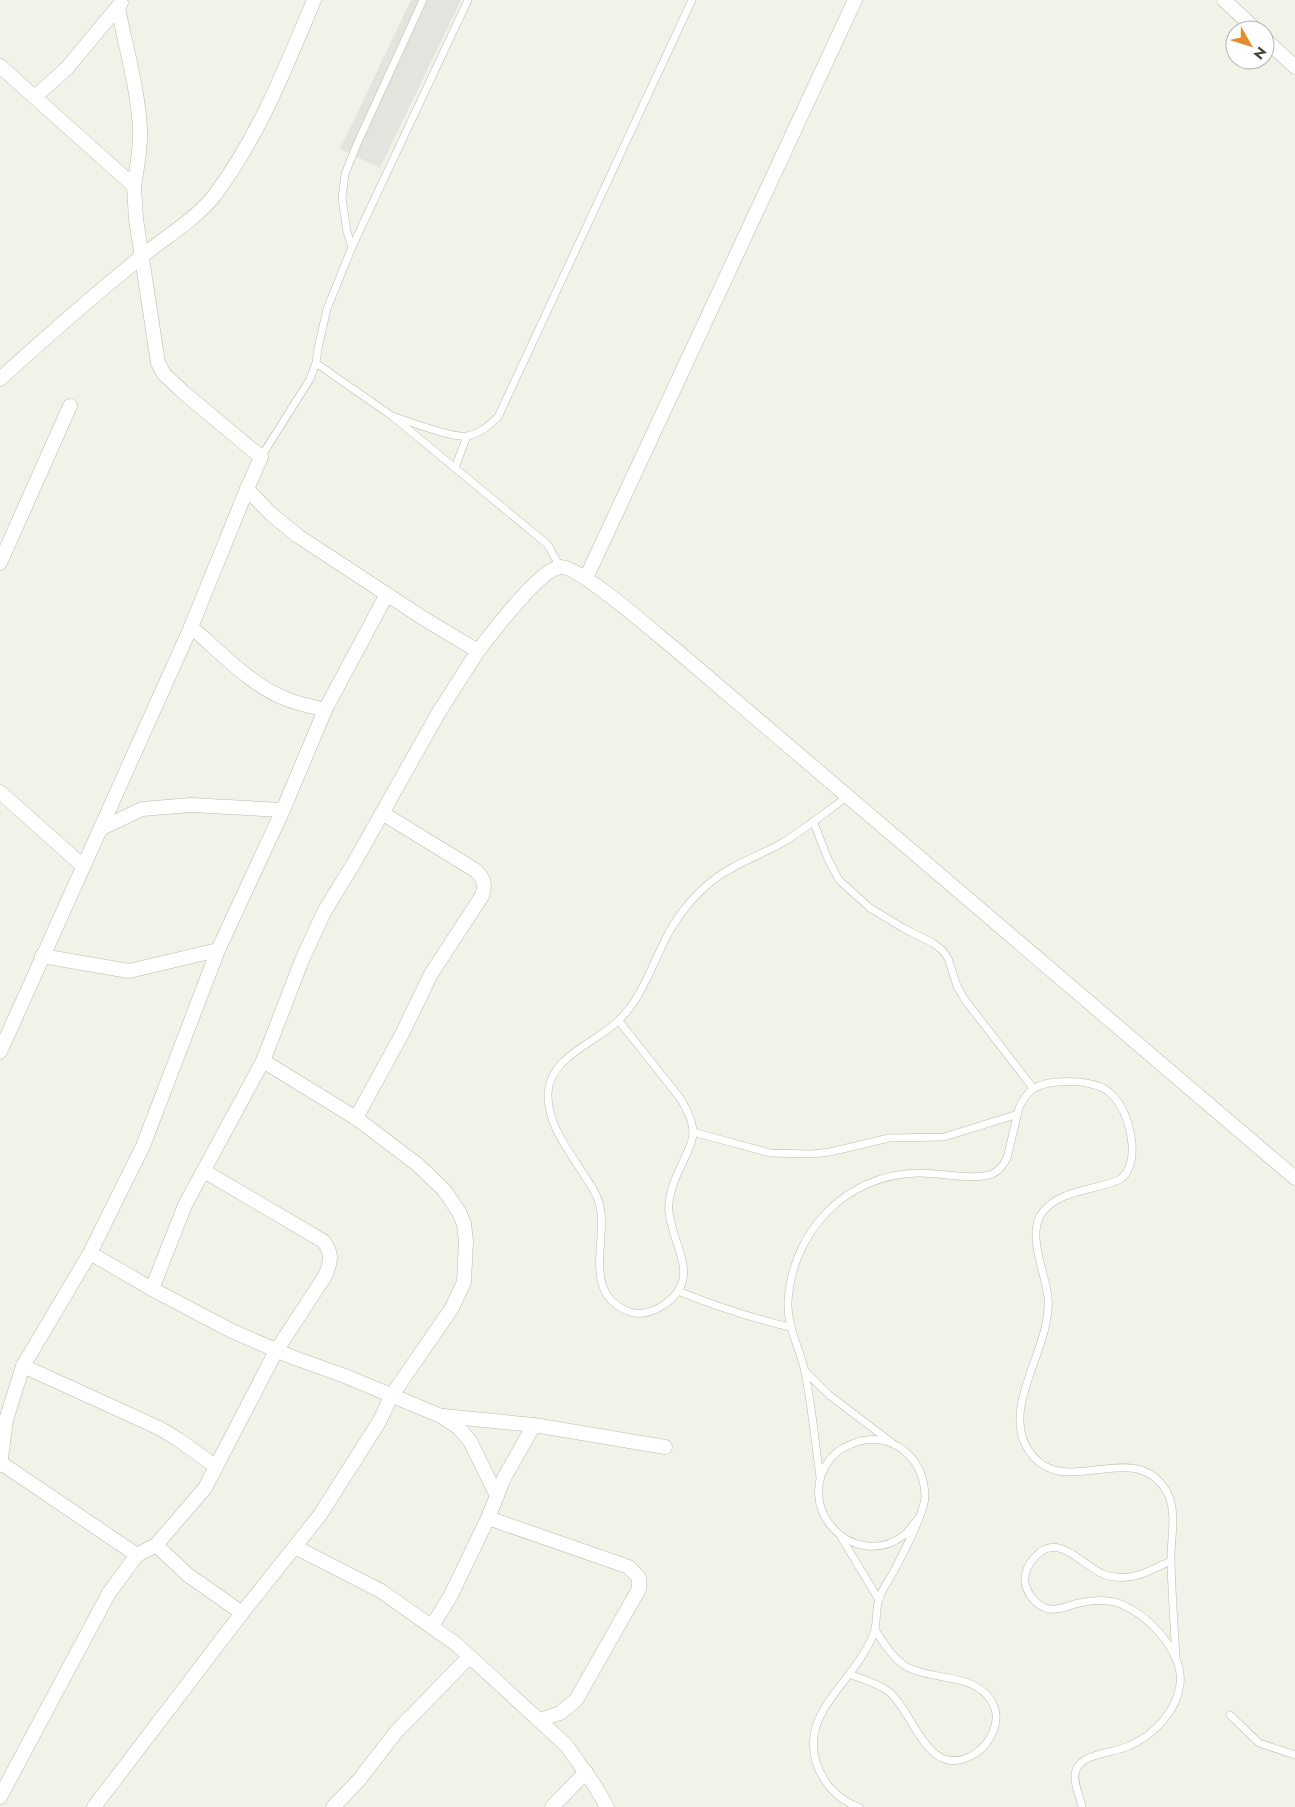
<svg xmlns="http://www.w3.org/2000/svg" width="1295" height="1807" viewBox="0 0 1295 1807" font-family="Jost,sans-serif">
	<rect width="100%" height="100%" fill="#f1f2e8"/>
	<path fill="#e4e4df" d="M 411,0 L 461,0 L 380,168 L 340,149 Z"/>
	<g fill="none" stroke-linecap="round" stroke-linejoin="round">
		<defs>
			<g id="service">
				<path d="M 352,247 L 347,232 L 342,198 L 345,174 L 357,144 L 423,0"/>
				<path d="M 316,363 L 392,416 L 541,539 L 548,545 L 560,567"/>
				<path d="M 392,416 C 408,421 454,439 468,436 C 481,433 489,425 498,417 L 692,0"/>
				<path d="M 261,457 L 310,379 L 316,363 L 318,348 L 327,309 L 352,247 L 468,0"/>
				<path d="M 455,468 L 467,436"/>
				<path d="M 813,821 L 828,859 L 839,880 L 870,908 L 903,928 L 933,943 L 942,950 L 948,958 L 957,986 L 965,1000 L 1033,1088"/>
				<path d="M 619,1021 L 680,1098 C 686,1108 693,1120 693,1133 C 693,1144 686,1154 682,1164 C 675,1178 667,1197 669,1213 C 674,1250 703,1280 662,1306 C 652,1312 641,1316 630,1312 C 584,1295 605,1248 601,1212 C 600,1200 593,1188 586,1178 C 570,1152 547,1126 548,1093 C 550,1056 596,1043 618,1021 C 641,999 651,968 665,940 C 675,919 693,896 712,881 C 733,864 759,856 782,843 C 805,829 826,812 848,796"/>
				<path d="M 693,1132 L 770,1153 L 812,1154 L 830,1152 L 889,1138 L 944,1137 L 1018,1114"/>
				<path d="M 678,1291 C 715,1306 751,1318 790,1327"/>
				<path d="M 805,1371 L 829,1395 L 891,1442"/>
				<path d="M 820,1477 C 815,1442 812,1407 805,1372 C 800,1348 787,1328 788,1302 C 792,1232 845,1175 917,1173 C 937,1172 974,1181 992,1174 C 999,1171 1004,1164 1007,1158 L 1019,1108 C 1022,1101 1026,1095 1032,1090 C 1047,1078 1095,1079 1109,1092 C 1124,1105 1130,1125 1132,1144 C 1133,1157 1131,1170 1121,1179 C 1096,1191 1056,1189 1040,1216 C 1028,1238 1046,1275 1048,1298 C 1049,1304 1048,1310 1047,1317 C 1043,1357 1002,1412 1029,1451 C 1064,1503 1134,1435 1167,1492 C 1178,1513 1170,1540 1171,1563 C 1172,1594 1174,1626 1176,1657"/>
				<path d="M 841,1537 L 879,1600"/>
				<path d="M 849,1674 C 862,1679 877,1683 888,1691 C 914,1711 926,1779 971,1756 C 985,1749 994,1735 996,1720 C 997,1714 995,1708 992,1702 C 976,1673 933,1681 907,1667 C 893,1659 883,1642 875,1630"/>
				<path d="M 1230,1715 L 1259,1743 L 1295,1755"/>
				<path d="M 859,1807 C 830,1798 810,1766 814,1736 C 816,1710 848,1679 862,1656 C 867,1648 873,1638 875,1629 C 877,1619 876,1608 879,1599 C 882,1588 890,1579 895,1569 C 903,1554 925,1511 925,1496 C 924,1460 896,1433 860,1441 C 850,1444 838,1449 831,1458 C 792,1506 852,1572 903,1536 C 909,1532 913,1524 918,1519"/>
				<path d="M 1082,1807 C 1080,1796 1072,1781 1076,1770 C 1082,1753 1114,1753 1129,1746 C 1154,1735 1177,1711 1180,1684 C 1185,1651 1141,1605 1109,1601 C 1100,1600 1088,1601 1079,1603 C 1069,1605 1059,1611 1049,1609 C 1036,1606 1027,1594 1025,1582 C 1024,1573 1028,1565 1034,1558 C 1058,1530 1081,1565 1103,1574 C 1107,1576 1113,1577 1117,1577 C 1136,1580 1154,1568 1171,1561"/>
			</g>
			<g id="minor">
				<path d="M 1224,0 L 1256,30"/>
				<path d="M 118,8 C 126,48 138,89 140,129 C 141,149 137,167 134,186"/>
				<path d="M 1265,39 L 1295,67"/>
				<path d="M 0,66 L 134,186 L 136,219 L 158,363 L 164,374 L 183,392 L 261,457 L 247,489 L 271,514 L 298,536 L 426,620 L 478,651 C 492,633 539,570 560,567 C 579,565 656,634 675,649 L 1295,1178"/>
				<path d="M 35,97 L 67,68 L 121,3"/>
				<path d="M 0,379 C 46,337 93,296 141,257 C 165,237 194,221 214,196 C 258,138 286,67 314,0"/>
				<path d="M 0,563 L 70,406"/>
				<path d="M 586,578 L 855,0"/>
				<path d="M 191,627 C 217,649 252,686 284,698 C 297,704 312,706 325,710"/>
				<path d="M 0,792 L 83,866"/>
				<path d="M 100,829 L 142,809 L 191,805 L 283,810"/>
				<path d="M 42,956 L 129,971 L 218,950"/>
				<path d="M 0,1052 L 191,627 L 247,489"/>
				<path d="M 356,1118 L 402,1034 L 431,974 L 482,896 C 486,884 484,878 475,870 L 382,813"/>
				<path d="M 90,1253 L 152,1289 L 232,1331 L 292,1357 L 345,1376 L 441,1416 L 459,1428 L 470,1441 L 497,1496"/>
				<path d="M 152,1289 L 185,1205 L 263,1061 L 302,960 L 324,912 L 354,863 L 439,712 L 478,651"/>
				<path d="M 23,1366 L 159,1428 L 179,1440 L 215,1466"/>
				<path d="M 443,1416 L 534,1425 L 665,1447"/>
				<path d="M 1,1463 L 137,1555 L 156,1545 L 205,1488 L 276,1351 L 325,1276 C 331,1262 333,1253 323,1241 L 204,1171"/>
				<path d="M 0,1465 L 6,1420 L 23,1366 L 90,1253 L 143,1146 L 218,950 L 283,810 L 325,710 L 387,594"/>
				<path d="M 488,1518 L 629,1567 L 639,1578 L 639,1589 L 576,1700 L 560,1713 L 540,1720"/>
				<path d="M 156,1545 L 188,1575 L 242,1613"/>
				<path d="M 295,1547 L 381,1591 L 456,1644 L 566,1745 L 595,1786 L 607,1807"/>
				<path d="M 432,1626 L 451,1595 L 488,1518 L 504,1478 L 534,1425"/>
				<path d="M 0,1797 L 109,1593 L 137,1555"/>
				<path d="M 94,1807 L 242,1613 L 320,1515 L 379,1422 L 392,1395 L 452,1308 L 464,1282 L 466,1241 L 464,1224 L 459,1212 L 444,1190 L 418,1165 L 356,1118 L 263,1061"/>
				<path d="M 333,1807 L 359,1780 L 396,1732 L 469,1657"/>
				<path d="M 552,1807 L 586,1772"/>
			</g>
		</defs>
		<use href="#service" stroke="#bcbcab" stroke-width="8"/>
		<use href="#minor" stroke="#bcbcab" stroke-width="15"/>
		<use href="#service" stroke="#fff" stroke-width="7"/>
		<use href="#minor" stroke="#fff" stroke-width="14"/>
	</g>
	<g transform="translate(1250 45) rotate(129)"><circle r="24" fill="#ffffff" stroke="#b4b4af"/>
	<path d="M0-4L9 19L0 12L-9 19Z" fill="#e28d2e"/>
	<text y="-8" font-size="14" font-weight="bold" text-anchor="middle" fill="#444437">N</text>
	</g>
</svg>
